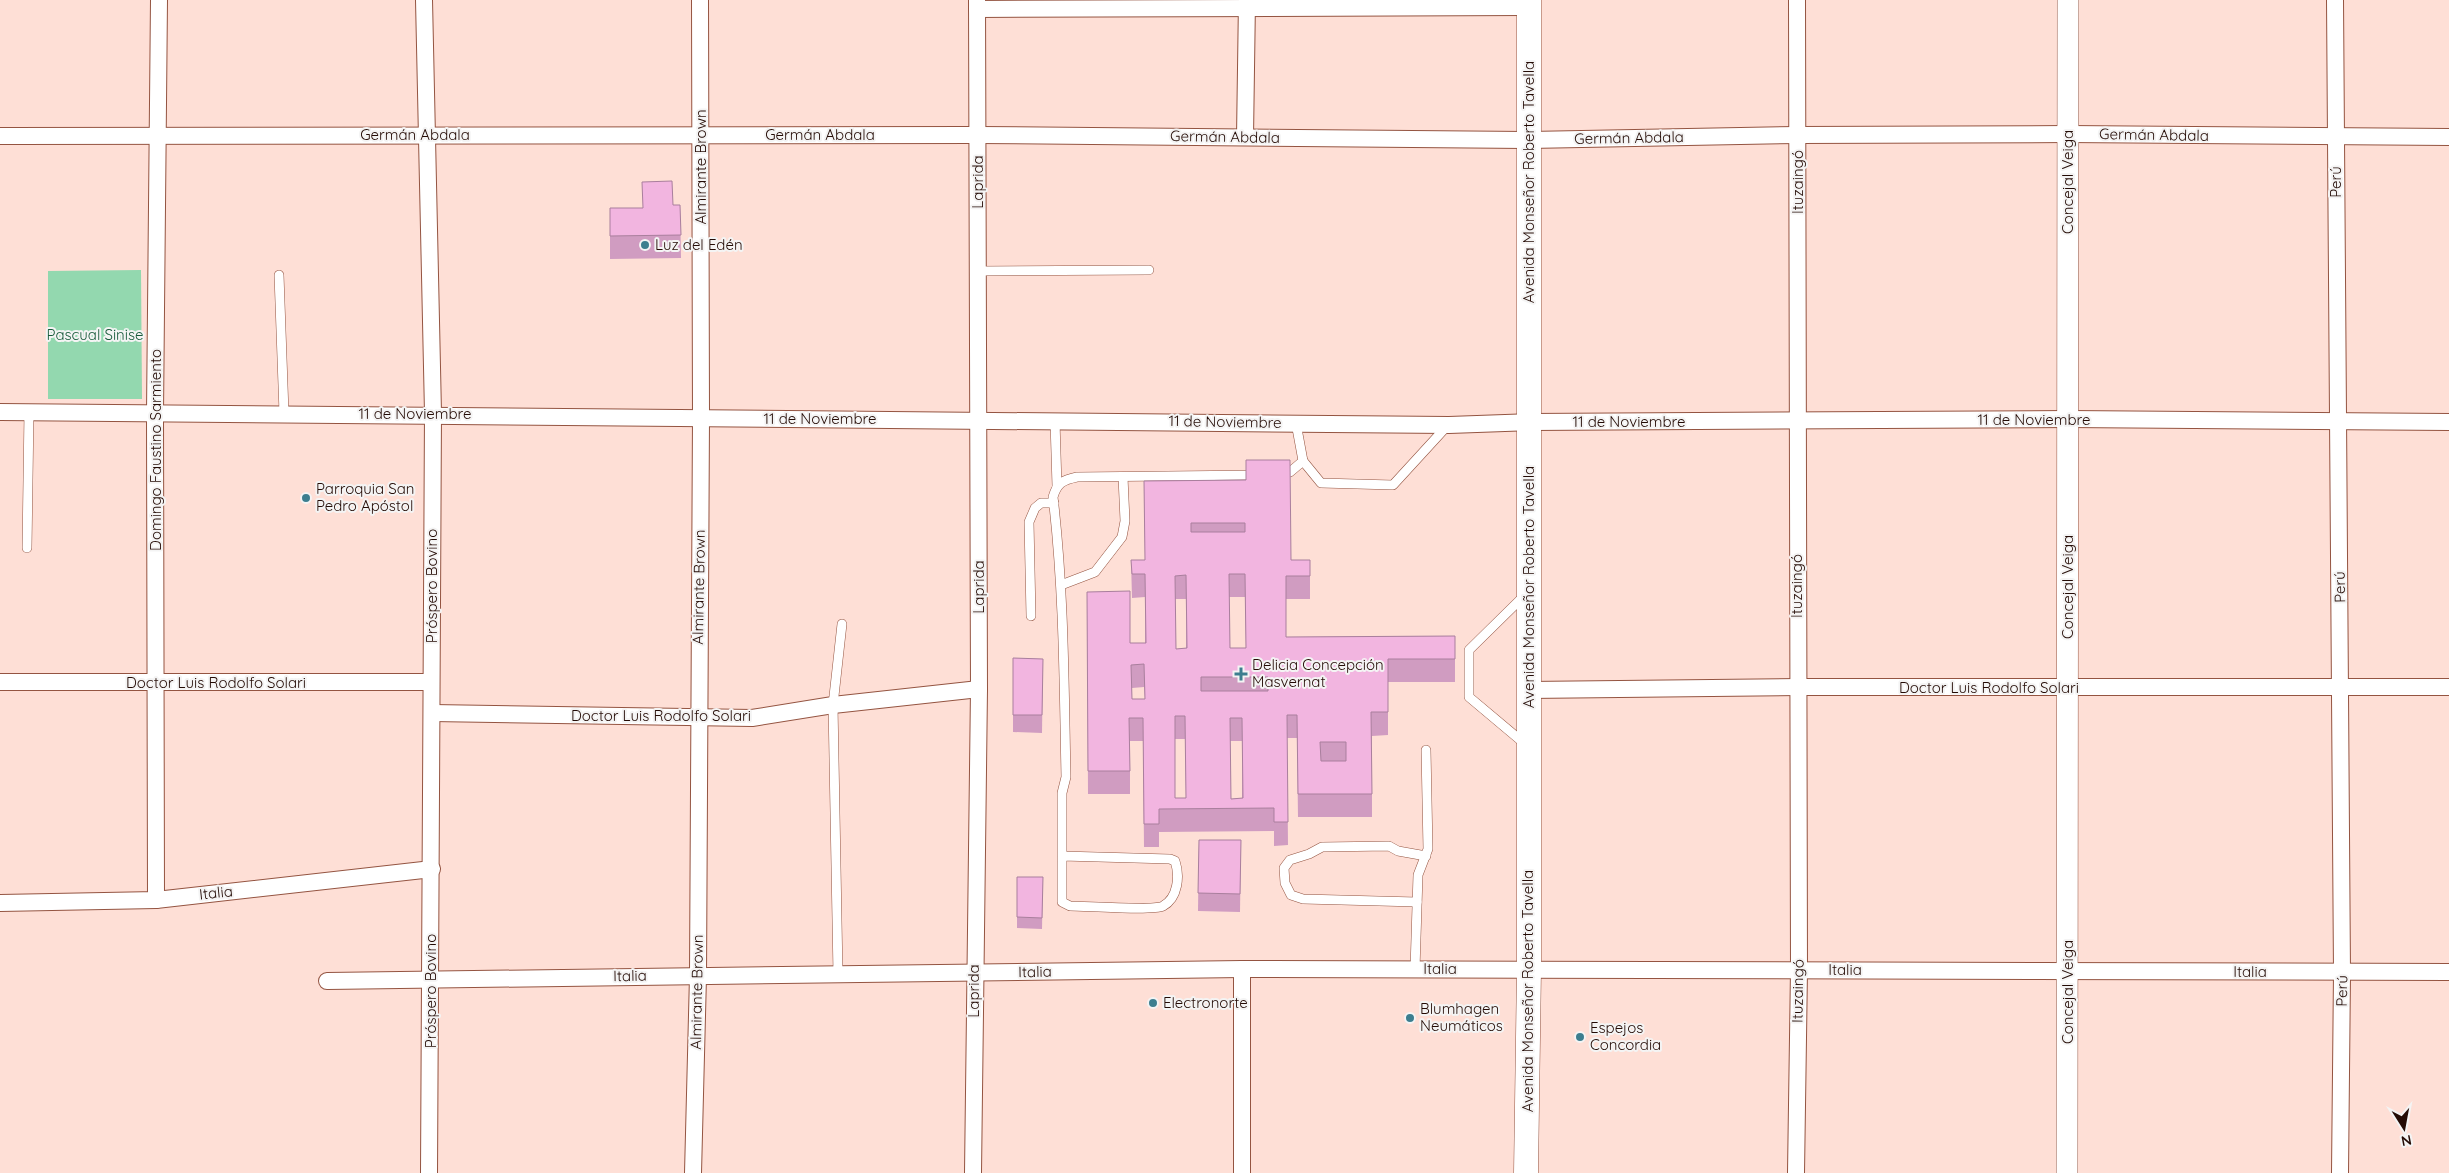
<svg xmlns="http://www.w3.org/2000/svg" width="2449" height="1173" viewBox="0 0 2449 1173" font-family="Quicksand,sans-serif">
	<rect width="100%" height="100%" fill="#fedfd6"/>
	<path fill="#93d8af" d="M 141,270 L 142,399 L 48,399 L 48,271 Z"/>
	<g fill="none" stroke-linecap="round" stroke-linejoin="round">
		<defs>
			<g id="service">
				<path d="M 978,271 L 1149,270"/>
				<path d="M 279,275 L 284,413"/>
				<path d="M 1055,421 L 1057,486"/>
				<path d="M 1296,423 L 1303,461 L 1321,483 L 1393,485 L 1448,425"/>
				<path d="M 1280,474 L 1290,472 L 1303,461"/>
				<path d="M 27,548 L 29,412"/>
				<path d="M 1061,585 L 1095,572 L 1122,537 L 1125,521 L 1123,477"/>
				<path d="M 1525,595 L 1469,650 L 1469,697 L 1525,744"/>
				<path d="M 1031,616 L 1029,522 L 1035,508 L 1041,503 L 1054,503"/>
				<path d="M 1062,856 L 1170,859 L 1175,861 C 1180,876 1178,898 1163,906 C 1153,911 1086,906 1070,906 L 1062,902 L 1062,793 L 1066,777 C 1064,683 1064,590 1053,497 C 1057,483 1063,480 1077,477 L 1257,475"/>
				<path d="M 1417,902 L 1303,899 L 1291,895 L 1285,883 L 1284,868 L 1290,860 L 1309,854 L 1322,847 L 1389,846 L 1398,851 L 1426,856"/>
				<path d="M 1415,969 L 1418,875 L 1428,849 L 1426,750"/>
				<path d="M 838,974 L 833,705 L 842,624"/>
			</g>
			<g id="minor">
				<path d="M 424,0 L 433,413 L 429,1173"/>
				<path d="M 2335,0 L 2342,973 L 2340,1173"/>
				<path d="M 977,9 L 1529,7"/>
				<path d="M 0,136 L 978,135 L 1529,140 L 1798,135 L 2068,134 L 2449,137"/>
				<path d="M 1245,137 L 1247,0"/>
				<path d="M 0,412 C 483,414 966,419 1449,425 L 1530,422 L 2069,419 L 2449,422"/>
				<path d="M 0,682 L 431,682"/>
				<path d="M 1528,690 L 1798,687 L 2449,687"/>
				<path d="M 432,713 L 752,718 L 833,705 L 979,689"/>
				<path d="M 156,900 L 155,413 L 159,0"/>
				<path d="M 0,903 L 156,900 L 432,869"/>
				<path d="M 327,981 L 1242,969 L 2449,972"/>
				<path d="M 693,1173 L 698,976 L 701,418 L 700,0"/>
				<path d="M 973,1173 L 979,689 L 977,0"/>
				<path d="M 1242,1173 L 1242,969"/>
				<path d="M 1796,1173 L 1799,970 L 1797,0"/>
			</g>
			<path id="tertiary" d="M 2067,1173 L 2068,0"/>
			<path id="secondary" d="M 1526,1173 L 1529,969 L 1529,0"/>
		</defs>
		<use href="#service" stroke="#945441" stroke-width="10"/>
		<use href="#minor" stroke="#945441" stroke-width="18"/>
		<use href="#tertiary" stroke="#945441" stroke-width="22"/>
		<use href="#secondary" stroke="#945441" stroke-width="25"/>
		<use href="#service" stroke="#fff" stroke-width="9"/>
		<use href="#minor" stroke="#fff" stroke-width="16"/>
		<use href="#tertiary" stroke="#fff" stroke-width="21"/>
		<use href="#secondary" stroke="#fff" stroke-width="24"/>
	</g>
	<g fill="#d09cc1" fill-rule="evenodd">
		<path d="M 673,205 L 680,205 L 681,258 L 610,259 L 610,208 L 642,208 Z"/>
		<path d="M 1246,480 L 1291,560 L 1310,560 L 1310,599 L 1286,599 L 1286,637 L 1455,636 L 1455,682 L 1388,682 L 1388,735 L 1372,736 L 1372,817 L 1298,817 L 1297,738 L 1287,738 L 1288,845 L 1274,846 L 1274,831 L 1159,832 L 1159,847 L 1144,847 L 1143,741 L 1130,741 L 1130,794 L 1088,794 L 1087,592 L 1130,643 L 1145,643 L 1145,597 L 1132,598 L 1131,560 L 1145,560 L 1144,481 ZM 1229,597 L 1245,597 L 1246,648 L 1230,648 ZM 1175,599 L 1186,599 L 1186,648 L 1176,649 ZM 1144,687 L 1145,699 L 1132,699 L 1132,688 ZM 1175,739 L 1185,739 L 1186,798 L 1175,798 ZM 1230,741 L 1242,741 L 1242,798 L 1231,799 Z"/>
		<path d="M 1013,658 L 1043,659 L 1042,733 L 1013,732 Z"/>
		<path d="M 1199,840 L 1241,840 L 1240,912 L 1198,911 Z"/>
		<path d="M 1043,877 L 1042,929 L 1017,928 L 1017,917 Z"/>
	</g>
	<g fill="#f2b5e0" stroke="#a97f9d" fill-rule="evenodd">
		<path d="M 672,181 L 673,205 L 680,205 L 681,235 L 610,236 L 610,208 L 643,208 L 642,182 Z"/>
		<path d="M 1246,460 L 1290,460 L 1291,560 L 1310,560 L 1310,576 L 1286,576 L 1286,637 L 1455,636 L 1455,659 L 1388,659 L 1388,712 L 1371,712 L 1372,794 L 1298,794 L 1297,715 L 1287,715 L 1288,822 L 1274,822 L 1274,808 L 1159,809 L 1159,824 L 1144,824 L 1143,718 L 1129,718 L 1130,771 L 1088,771 L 1087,592 L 1130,591 L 1130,643 L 1146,643 L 1145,574 L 1132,574 L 1131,560 L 1145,560 L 1144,481 L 1246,480 ZM 1191,523 L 1245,523 L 1245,532 L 1191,532 ZM 1229,574 L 1245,574 L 1246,648 L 1230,648 ZM 1186,575 L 1187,648 L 1176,649 L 1175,576 ZM 1144,664 L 1145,699 L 1132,699 L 1131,665 ZM 1201,677 L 1268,677 L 1268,691 L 1201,691 ZM 1175,716 L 1185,716 L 1186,798 L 1175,798 ZM 1230,718 L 1242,718 L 1243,798 L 1231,799 ZM 1320,742 L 1346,742 L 1346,761 L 1321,761 Z"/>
		<path d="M 1013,658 L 1043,659 L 1042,715 L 1013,715 Z"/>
		<path d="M 1199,840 L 1241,840 L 1240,894 L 1198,893 Z"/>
		<path d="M 1017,877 L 1043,877 L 1042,918 L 1017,917 Z"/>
	</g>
	<g fill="#3c7e8f" stroke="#f4f4f4" stroke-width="2">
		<circle cx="645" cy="245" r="5"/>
		<circle cx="306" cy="498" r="5"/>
		<path d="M1238.5 666.5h5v5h5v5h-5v5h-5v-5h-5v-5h5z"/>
		<circle cx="1153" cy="1003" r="5"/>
		<circle cx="1410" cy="1018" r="5"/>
		<circle cx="1580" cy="1037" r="5"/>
	</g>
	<g text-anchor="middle" stroke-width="4" stroke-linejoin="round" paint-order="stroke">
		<g font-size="15" fill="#240b05" stroke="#f4f4f4">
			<text x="415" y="140">Germán Abdala</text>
			<text x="820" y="140">Germán Abdala</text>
			<text transform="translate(2154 135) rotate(1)" y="5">Germán Abdala</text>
			<text transform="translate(1225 137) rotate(1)" y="5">Germán Abdala</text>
			<text transform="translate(1629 138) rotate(-1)" y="5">Germán Abdala</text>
			<text transform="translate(701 167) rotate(-90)" y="5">Almirante Brown</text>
			<text transform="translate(978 182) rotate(-90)" y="5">Laprida</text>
			<text transform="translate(1529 182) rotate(-90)" y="5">Avenida Monseñor Roberto Tavella</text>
			<text transform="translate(1798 182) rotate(-90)" y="5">Ituzaingó</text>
			<text transform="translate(2068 182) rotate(-90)" y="5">Concejal Veiga</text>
			<text transform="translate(2336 182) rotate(-90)" y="5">Perú</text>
			<text x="415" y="419">11 de Noviembre</text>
			<text x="820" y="424">11 de Noviembre</text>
			<text x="2034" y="425">11 de Noviembre</text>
			<text transform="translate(1225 422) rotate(1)" y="5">11 de Noviembre</text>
			<text x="1629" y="427">11 de Noviembre</text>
			<text transform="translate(156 450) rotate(-90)" y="5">Domingo Faustino Sarmiento</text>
			<text transform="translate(432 586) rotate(-90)" y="5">Próspero Bovino</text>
			<text transform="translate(1797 586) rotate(-90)" y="5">Ituzaingó</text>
			<text transform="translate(699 587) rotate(-89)" y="5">Almirante Brown</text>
			<text transform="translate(979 587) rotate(-90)" y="5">Laprida</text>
			<text transform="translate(1529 587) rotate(-90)" y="5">Avenida Monseñor Roberto Tavella</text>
			<text transform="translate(2068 587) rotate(-90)" y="5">Concejal Veiga</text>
			<text transform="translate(2340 587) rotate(-91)" y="5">Perú</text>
			<text x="216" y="688">Doctor Luis Rodolfo Solari</text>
			<text x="1989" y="693">Doctor Luis Rodolfo Solari</text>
			<text x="661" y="721">Doctor Luis Rodolfo Solari</text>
			<text transform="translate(216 893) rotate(-6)" y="5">Italia</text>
			<text x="1440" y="974">Italia</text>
			<text x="1845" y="975">Italia</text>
			<text transform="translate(1035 972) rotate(-1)" y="5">Italia</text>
			<text x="2250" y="977">Italia</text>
			<text transform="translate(630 976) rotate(-1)" y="5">Italia</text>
			<text transform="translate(431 991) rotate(-90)" y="5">Próspero Bovino</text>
			<text transform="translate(974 991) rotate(-90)" y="5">Laprida</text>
			<text transform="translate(1528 991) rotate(-90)" y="5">Avenida Monseñor Roberto Tavella</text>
			<text transform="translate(1798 991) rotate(-89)" y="5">Ituzaingó</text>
			<text transform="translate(2342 991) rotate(-89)" y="5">Perú</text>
			<text transform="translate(697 992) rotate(-89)" y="5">Almirante Brown</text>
			<text transform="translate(2068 992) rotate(-90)" y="5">Concejal Veiga</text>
		</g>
		<g font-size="15" fill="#240b05" stroke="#f4f4f4" text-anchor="start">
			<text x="655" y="250">Luz del Edén</text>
			<text x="316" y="494">Parroquia San<tspan x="316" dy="17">Pedro Apóstol</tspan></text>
			<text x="1252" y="670">Delicia Concepción<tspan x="1252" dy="17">Masvernat</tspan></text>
			<text x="1163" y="1008">Electronorte</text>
			<text x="1420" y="1014">Blumhagen<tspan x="1420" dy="17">Neumáticos</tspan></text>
			<text x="1590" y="1033">Espejos<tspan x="1590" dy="17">Concordia</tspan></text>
		</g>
		<g font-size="15" fill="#175a3a" stroke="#f4f4f4">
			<text x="95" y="340">Pascual Sinise</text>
		</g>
	</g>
	<g transform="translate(2404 1128) rotate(169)" stroke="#f4f4f4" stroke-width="4" paint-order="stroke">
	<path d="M0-4L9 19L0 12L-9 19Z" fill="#240b05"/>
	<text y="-8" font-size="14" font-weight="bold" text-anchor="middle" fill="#240b05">N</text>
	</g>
</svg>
